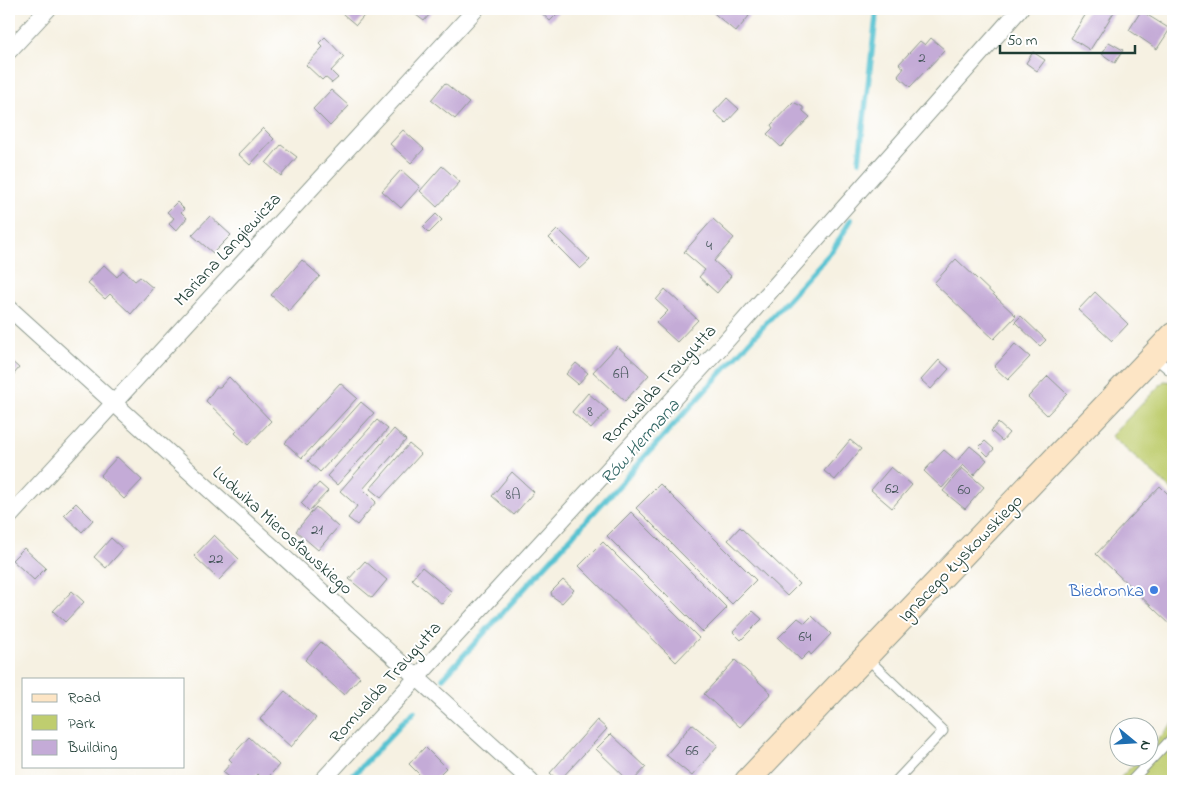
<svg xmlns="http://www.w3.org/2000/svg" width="1182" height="790" viewBox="0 0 1182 790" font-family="'Indie Flower',sans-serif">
	<rect width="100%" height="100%" fill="#fff"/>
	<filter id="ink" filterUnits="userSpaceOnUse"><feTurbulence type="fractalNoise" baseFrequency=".02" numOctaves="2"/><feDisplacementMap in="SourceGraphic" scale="10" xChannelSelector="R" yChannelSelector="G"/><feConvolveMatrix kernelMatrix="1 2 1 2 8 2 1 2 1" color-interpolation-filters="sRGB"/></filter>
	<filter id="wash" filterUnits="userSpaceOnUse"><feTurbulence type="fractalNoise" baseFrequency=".0096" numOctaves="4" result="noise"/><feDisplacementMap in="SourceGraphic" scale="20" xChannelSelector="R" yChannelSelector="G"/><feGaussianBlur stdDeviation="1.12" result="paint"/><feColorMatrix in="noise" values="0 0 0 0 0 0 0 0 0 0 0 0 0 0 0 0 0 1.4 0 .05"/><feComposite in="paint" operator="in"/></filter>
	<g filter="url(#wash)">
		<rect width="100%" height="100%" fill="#f6f1e2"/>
		<g fill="#bfcd6f" stroke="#6f8552">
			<path d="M 1164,381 L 1173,382 L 1173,491 L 1111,436 Z"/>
			<path d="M 1173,723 L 1173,781 L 1117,781 L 1140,758 L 1150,758 L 1150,748 Z"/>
		</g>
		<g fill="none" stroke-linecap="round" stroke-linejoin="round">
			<g stroke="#56c2d1" stroke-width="5.5">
				<path d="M 859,161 L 877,9"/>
				<path d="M 443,678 L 833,250 L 851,220"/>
				<path d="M 348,781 L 414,711"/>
			</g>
		</g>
		<g id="blocks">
			<g fill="#c4abd7">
				<path d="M 337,9 L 370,9 L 356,25 Z"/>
				<path d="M 408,9 L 434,9 L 424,21 Z"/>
				<path d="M 537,9 L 562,9 L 550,21 Z"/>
				<path d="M 709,9 L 740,9 L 749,16 L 736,32 Z"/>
				<path d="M 1089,9 L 1116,9 L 1090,50 L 1071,38 Z"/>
				<path d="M 1141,11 L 1170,29 L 1157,49 L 1129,30 Z"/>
				<path d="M 325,37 L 344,57 L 331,71 L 338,78 L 332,83 L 325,77 L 322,80 L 306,65 L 323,47 L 319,43 Z"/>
				<path d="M 931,38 L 945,50 L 910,87 L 898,76 L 904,68 L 899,64 L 920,41 L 925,45 Z"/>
				<path d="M 1109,42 L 1123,50 L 1115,63 L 1102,54 Z"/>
				<path d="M 1033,52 L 1045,60 L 1037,71 L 1026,63 Z"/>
				<path d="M 445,83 L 469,103 L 455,119 L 431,100 Z"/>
				<path d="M 331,90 L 349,106 L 330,126 L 313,109 Z"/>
				<path d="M 727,98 L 739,109 L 726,123 L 714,112 Z"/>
				<path d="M 793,102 L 803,107 L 803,111 L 810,117 L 781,147 L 767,134 L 773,128 L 771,125 Z"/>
				<path d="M 263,128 L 274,139 L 250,165 L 238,154 Z"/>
				<path d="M 403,130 L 424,149 L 411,163 L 390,144 Z"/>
				<path d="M 281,145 L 297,157 L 281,176 L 266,163 Z"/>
				<path d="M 442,166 L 460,182 L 437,207 L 420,191 Z"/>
				<path d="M 401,170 L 420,187 L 401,208 L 382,191 Z"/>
				<path d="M 177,202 L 184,209 L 181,212 L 187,218 L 176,231 L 169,224 L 174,218 L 167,212 Z"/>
				<path d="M 436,214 L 442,220 L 429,233 L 423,227 Z"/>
				<path d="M 210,216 L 231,235 L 213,253 L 192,235 Z"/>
				<path d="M 713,219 L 734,238 L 714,261 L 731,276 L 717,293 L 699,277 L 705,270 L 684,252 Z"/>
				<path d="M 558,229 L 590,260 L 580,269 L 549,238 Z"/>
				<path d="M 956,259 L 1016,316 L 994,339 L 934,283 Z"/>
				<path d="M 302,260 L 320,276 L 289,311 L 271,295 Z"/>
				<path d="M 104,265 L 117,277 L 123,270 L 135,281 L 140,277 L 153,288 L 131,314 L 110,294 L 105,299 L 87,283 Z"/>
				<path d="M 665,289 L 698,320 L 677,342 L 656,323 L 668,311 L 656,300 Z"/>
				<path d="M 1095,292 L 1128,324 L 1112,341 L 1078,310 Z"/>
				<path d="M 1021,316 L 1046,340 L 1040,346 L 1015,322 Z"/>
				<path d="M 1015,344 L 1030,357 L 1008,380 L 994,367 Z"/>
				<path d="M 617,346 L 649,375 L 625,401 L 593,372 Z"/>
				<path d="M 9,359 L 19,368 L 9,380 Z"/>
				<path d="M 939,360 L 949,369 L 931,389 L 921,380 Z"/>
				<path d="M 576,363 L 588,373 L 578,384 L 566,374 Z"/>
				<path d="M 1048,376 L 1067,394 L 1047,415 L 1028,397 Z"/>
				<path d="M 229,377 L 271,421 L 248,445 L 235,433 L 237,431 L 206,401 L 216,387 L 220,387 Z"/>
				<path d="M 340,383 L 357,398 L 302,458 L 285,443 Z"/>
				<path d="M 588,393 L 608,410 L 591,429 L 572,412 Z"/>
				<path d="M 361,402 L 374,413 L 320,472 L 308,461 Z"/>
				<path d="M 377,420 L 388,429 L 337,485 L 327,476 Z"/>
				<path d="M 998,423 L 1009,433 L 1002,441 L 991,431 Z"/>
				<path d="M 394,429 L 406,440 L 363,489 L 376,502 L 357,525 L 348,518 L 357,506 L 340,491 Z"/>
				<path d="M 850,440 L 861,449 L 835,480 L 824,471 Z"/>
				<path d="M 985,441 L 994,449 L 988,456 L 979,447 Z"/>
				<path d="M 409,444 L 421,454 L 381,498 L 370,489 Z"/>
				<path d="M 970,446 L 987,460 L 974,475 L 963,465 L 942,488 L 924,471 L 944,450 L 957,461 Z"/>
				<path d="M 117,457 L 142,480 L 124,499 L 100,476 Z"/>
				<path d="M 891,467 L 912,485 L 892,508 L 871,490 Z"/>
				<path d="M 962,468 L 984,487 L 965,509 L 943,491 Z"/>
				<path d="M 512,472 L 534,492 L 514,515 L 492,496 Z"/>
				<path d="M 319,483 L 328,491 L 309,511 L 301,503 Z"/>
				<path d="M 660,484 L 756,580 L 732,604 L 636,508 Z"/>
				<path d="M 1160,486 L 1173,499 L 1173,627 L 1096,554 Z"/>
				<path d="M 76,503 L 93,520 L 82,532 L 64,515 Z"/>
				<path d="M 316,507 L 338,527 L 318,550 L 296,531 Z"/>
				<path d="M 631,512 L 727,608 L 703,632 L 607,536 Z"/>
				<path d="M 740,527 L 799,584 L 787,596 L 728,540 Z"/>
				<path d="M 214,535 L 239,559 L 219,580 L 194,556 Z"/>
				<path d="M 111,538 L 123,549 L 106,568 L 94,557 Z"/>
				<path d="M 603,542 L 699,638 L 676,662 L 579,566 Z"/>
				<path d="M 24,548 L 46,568 L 34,580 L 12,560 Z"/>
				<path d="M 365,561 L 387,580 L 372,598 L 349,579 Z"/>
				<path d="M 422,567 L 452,592 L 442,604 L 412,579 Z"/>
				<path d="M 563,580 L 574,590 L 562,603 L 552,596 L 551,592 Z"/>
				<path d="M 72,591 L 84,602 L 65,622 L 53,611 Z"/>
				<path d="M 753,611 L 762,619 L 741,640 L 733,632 Z"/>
				<path d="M 812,616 L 831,634 L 811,655 L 809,652 L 801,660 L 778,638 L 798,618 L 805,623 Z"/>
				<path d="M 321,642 L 360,677 L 344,695 L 305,660 Z"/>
				<path d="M 735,660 L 771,693 L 740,727 L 704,694 Z"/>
				<path d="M 285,691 L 316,718 L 291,747 L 260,719 Z"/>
				<path d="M 597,720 L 607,729 L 559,781 L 550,773 Z"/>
				<path d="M 692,724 L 718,745 L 692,776 L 666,755 Z"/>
				<path d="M 611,734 L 646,767 L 633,781 L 629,781 L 596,749 Z"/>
				<path d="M 249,737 L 279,765 L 265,781 L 257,774 L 253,781 L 234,781 L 223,772 L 232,762 L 229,759 Z"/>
				<path d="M 425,747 L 446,768 L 433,781 L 426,781 L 409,764 Z"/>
			</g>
		</g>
	</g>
	<g filter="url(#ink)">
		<use href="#blocks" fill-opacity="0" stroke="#8a978b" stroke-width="1"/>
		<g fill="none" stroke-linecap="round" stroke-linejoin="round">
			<defs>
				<g id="lane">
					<path d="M 1153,356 L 1173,373"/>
					<path d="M 866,657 L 943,731 L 896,781"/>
					<path d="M 1131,781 L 1173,737"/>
				</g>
				<g id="street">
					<path d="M 9,51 L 48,9"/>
					<path d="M 9,308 L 531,781"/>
					<path d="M 9,517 L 476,9"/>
					<path d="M 322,781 L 719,349 L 1020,9"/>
				</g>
				<path id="secondary" d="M 747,781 L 1173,335"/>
			</defs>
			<use href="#lane" stroke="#8a978b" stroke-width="11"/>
			<use href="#street" stroke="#8a978b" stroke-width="18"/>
			<use href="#secondary" stroke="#8a978b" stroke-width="26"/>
			<use href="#lane" stroke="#fff" stroke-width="9"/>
			<use href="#street" stroke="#fff" stroke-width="16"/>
			<use href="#secondary" stroke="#fde5c5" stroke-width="24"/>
		</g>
	</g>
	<circle fill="#3f7fe0" stroke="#fff" stroke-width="2" cx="1154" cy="590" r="5"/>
	<g text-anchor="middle" stroke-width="4" stroke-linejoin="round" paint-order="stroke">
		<g font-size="15" fill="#48585d">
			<text x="922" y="62">2</text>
			<text x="709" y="250">4</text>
			<text x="621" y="378">6A</text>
			<text x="590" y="416">8</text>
			<text x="892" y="493">62</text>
			<text x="964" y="494">60</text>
			<text x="513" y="499">8A</text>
			<text x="317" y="534">21</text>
			<text x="216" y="563">22</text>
			<text x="805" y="641">64</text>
			<text x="692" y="755">66</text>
		</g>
		<g font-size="18" fill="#1f3d34" stroke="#fff">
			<text transform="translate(227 249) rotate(-47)" y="6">Mariana Langiewicza</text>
			<text transform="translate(659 384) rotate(-47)" y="6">Romualda Traugutta</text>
			<text transform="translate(283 530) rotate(42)" y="6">Ludwika Mierosławskiego</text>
			<text transform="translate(960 558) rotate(-46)" y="6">Ignacego Łyskowskiego</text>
			<text transform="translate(385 682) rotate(-48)" y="6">Romualda Traugutta</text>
		</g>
		<g font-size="18" fill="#366cbe" stroke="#fff" text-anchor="end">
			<text x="1144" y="596">Biedronka</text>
		</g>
		<g font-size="19" font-style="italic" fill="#306563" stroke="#fff">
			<text transform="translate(639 441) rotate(-48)" y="7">Rów Hermana</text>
		</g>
	</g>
	<rect width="1182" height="790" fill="none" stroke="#fff" stroke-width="30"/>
	<rect x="22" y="678" width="162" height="90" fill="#ffffff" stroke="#a5b1ae"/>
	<rect x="32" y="694" width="25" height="8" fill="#fde5c5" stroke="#a5b1ae"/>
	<text x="68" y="702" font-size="15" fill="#1f3d34">Road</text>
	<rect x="32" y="715" width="25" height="15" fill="#bfcd6f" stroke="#a5b1ae"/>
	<text x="68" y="728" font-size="15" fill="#1f3d34">Park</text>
	<rect x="32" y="740" width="25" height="15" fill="#c4abd7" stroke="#a5b1ae"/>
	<text x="68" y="752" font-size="15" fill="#1f3d34">Building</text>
	<g transform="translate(1134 742) rotate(108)"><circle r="24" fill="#ffffff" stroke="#a5b1ae"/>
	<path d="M0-4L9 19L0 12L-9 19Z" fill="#1f6fb2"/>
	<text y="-8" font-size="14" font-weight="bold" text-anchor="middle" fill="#1f3d34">N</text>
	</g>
	<path d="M1000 45v8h135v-8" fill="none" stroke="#1f3d34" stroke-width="2.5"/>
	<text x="1007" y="45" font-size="15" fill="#1f3d34" stroke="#ffffff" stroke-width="4" paint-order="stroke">50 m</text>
</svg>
